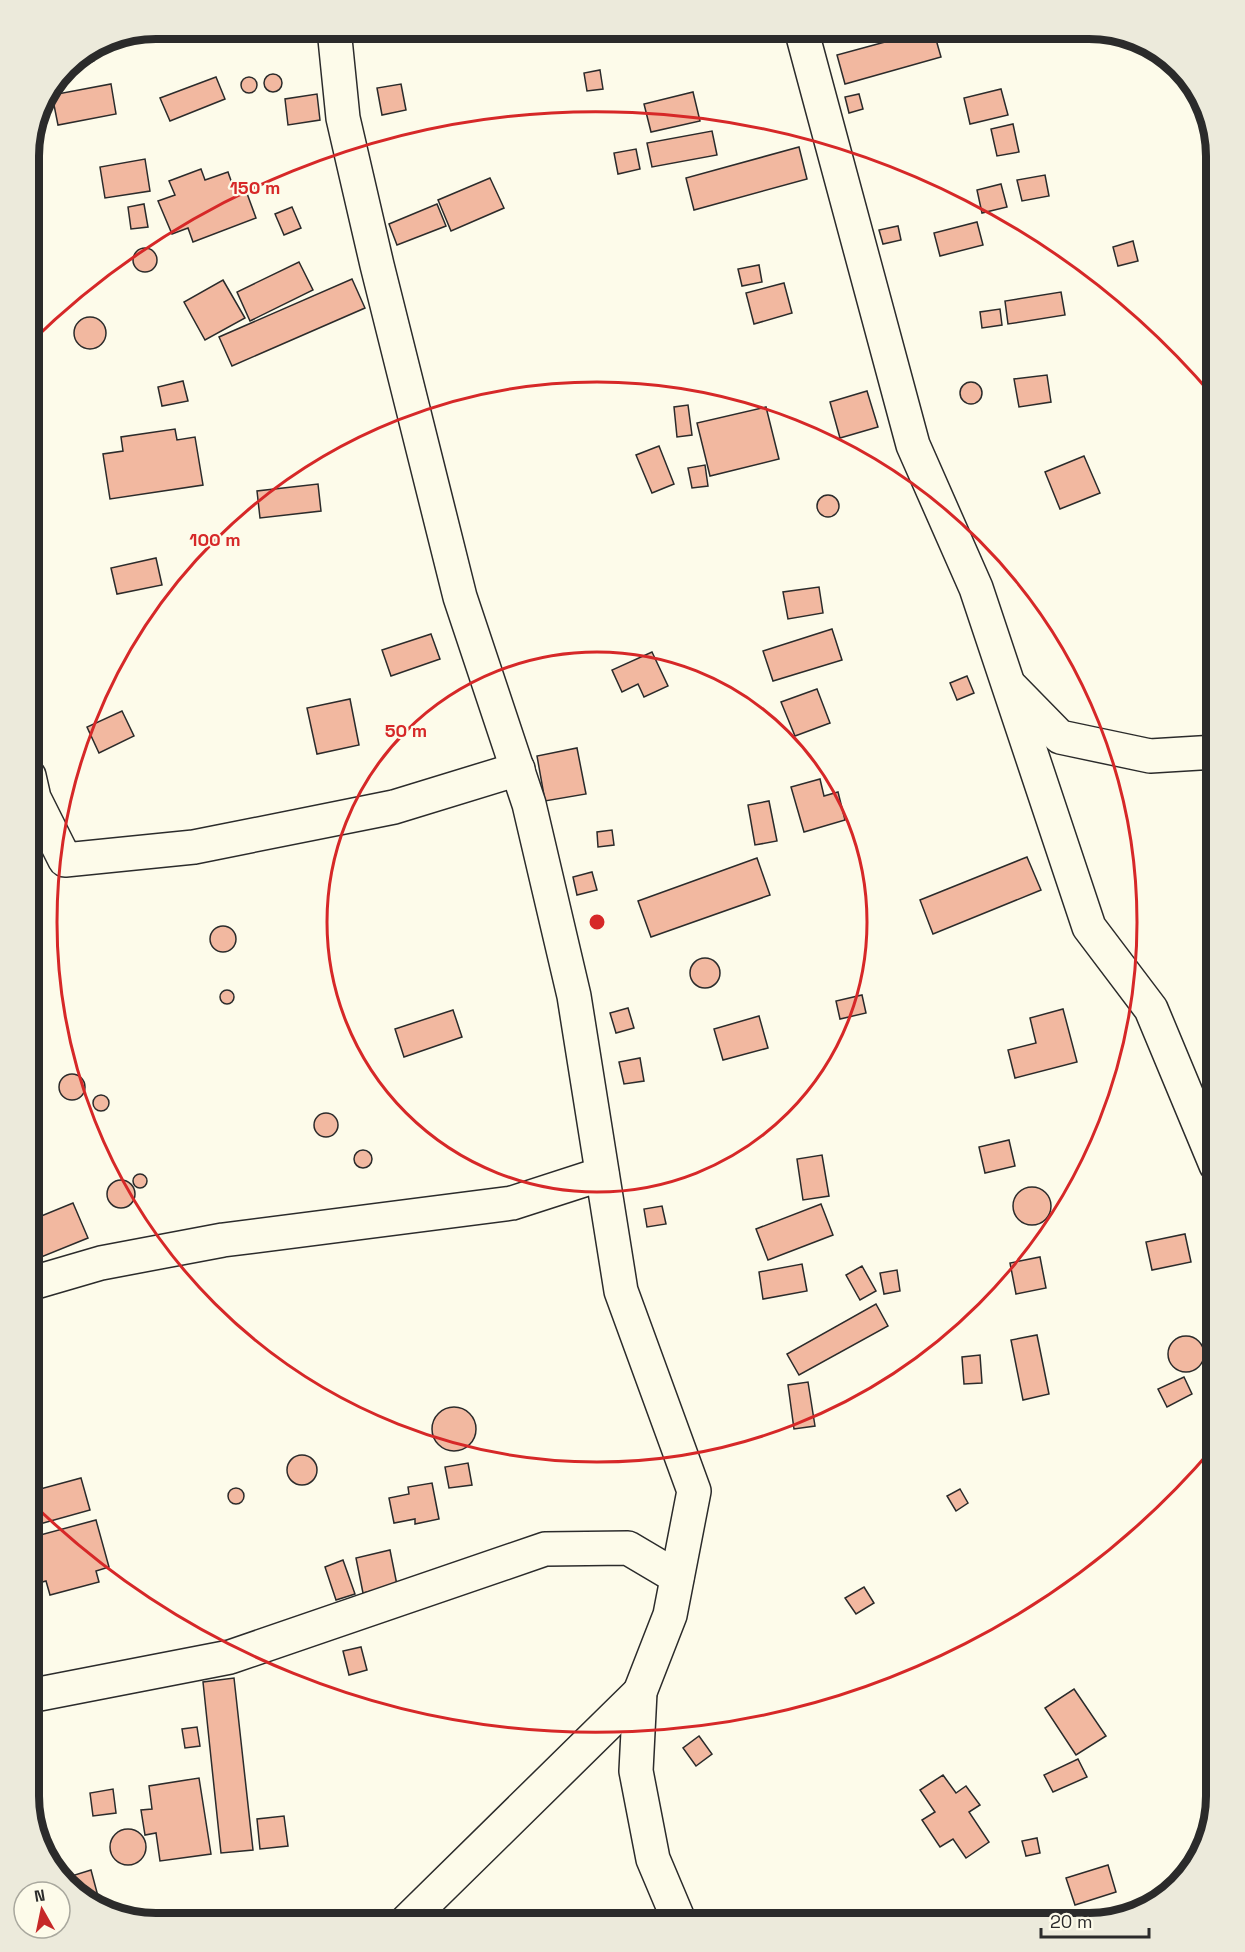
<svg xmlns="http://www.w3.org/2000/svg" width="1245" height="1952" viewBox="0 0 1245 1952" font-family="'Space Grotesk',sans-serif">
	<rect width="100%" height="100%" fill="#fdfbea"/>
	<g fill="#f2b8a0" stroke="#2b2b2b" stroke-width="1.5">
		<path d="M 231,29 L 274,29 L 235,41 Z"/>
		<path d="M 687,29 L 714,29 L 690,37 Z"/>
		<path d="M 933,29 L 941,57 L 845,84 L 837,55 Z"/>
		<path d="M 95,46 L 98,55 L 94,61 L 88,64 L 81,62 L 77,58 Z"/>
		<path d="M 600,70 L 603,89 L 587,91 L 584,73 Z"/>
		<circle cx="273" cy="83" r="9"/>
		<path d="M 216,77 L 225,99 L 170,121 L 160,98 Z"/>
		<circle cx="249" cy="85" r="8"/>
		<path d="M 111,84 L 116,114 L 58,125 L 52,95 Z"/>
		<path d="M 401,84 L 406,110 L 382,115 L 377,88 Z"/>
		<path d="M 1001,89 L 1008,115 L 970,124 L 964,98 Z"/>
		<path d="M 693,92 L 700,121 L 651,132 L 644,104 Z"/>
		<path d="M 317,94 L 320,120 L 288,125 L 285,99 Z"/>
		<path d="M 859,94 L 863,109 L 849,113 L 845,97 Z"/>
		<path d="M 1013,124 L 1019,152 L 997,156 L 991,129 Z"/>
		<path d="M 712,131 L 717,155 L 652,167 L 647,143 Z"/>
		<path d="M 799,147 L 807,179 L 694,210 L 686,178 Z"/>
		<path d="M 636,149 L 640,169 L 618,174 L 614,153 Z"/>
		<path d="M 145,159 L 150,191 L 105,198 L 100,167 Z"/>
		<path d="M 201,169 L 205,180 L 228,172 L 235,192 L 245,188 L 256,218 L 193,242 L 188,228 L 172,234 L 158,201 L 175,195 L 169,181 Z"/>
		<path d="M 1045,175 L 1049,196 L 1022,201 L 1017,180 Z"/>
		<path d="M 490,178 L 504,208 L 451,231 L 438,200 Z"/>
		<path d="M 1001,184 L 1007,207 L 982,213 L 977,190 Z"/>
		<path d="M 144,204 L 148,227 L 131,229 L 128,207 Z"/>
		<path d="M 437,204 L 446,226 L 397,245 L 389,224 Z"/>
		<path d="M 292,207 L 301,228 L 284,235 L 275,214 Z"/>
		<path d="M 977,222 L 983,245 L 940,256 L 934,233 Z"/>
		<path d="M 898,226 L 901,240 L 883,244 L 879,230 Z"/>
		<path d="M 1133,241 L 1138,261 L 1118,266 L 1113,247 Z"/>
		<circle cx="145" cy="260" r="12"/>
		<path d="M 299,262 L 313,290 L 250,321 L 237,292 Z"/>
		<path d="M 759,265 L 762,282 L 742,286 L 738,269 Z"/>
		<path d="M 352,279 L 365,308 L 232,366 L 219,337 Z"/>
		<path d="M 223,280 L 245,318 L 205,340 L 184,302 Z"/>
		<path d="M 784,283 L 792,313 L 754,324 L 746,293 Z"/>
		<path d="M 1061,292 L 1065,315 L 1008,324 L 1005,301 Z"/>
		<path d="M 1000,309 L 1002,325 L 982,328 L 980,312 Z"/>
		<circle cx="90" cy="333" r="16"/>
		<path d="M 1047,375 L 1051,402 L 1019,407 L 1014,379 Z"/>
		<path d="M 183,381 L 188,401 L 162,406 L 158,387 Z"/>
		<circle cx="971" cy="393" r="11"/>
		<path d="M 867,391 L 878,427 L 840,438 L 830,402 Z"/>
		<path d="M 688,405 L 692,435 L 677,437 L 674,407 Z"/>
		<path d="M 766,407 L 779,459 L 710,476 L 697,423 Z"/>
		<path d="M 175,429 L 177,440 L 195,437 L 203,485 L 110,499 L 103,454 L 123,451 L 121,437 Z"/>
		<path d="M 659,446 L 674,484 L 652,493 L 636,455 Z"/>
		<path d="M 1084,456 L 1100,493 L 1060,509 L 1045,472 Z"/>
		<path d="M 705,465 L 708,486 L 692,488 L 688,468 Z"/>
		<path d="M 318,484 L 321,511 L 260,518 L 257,491 Z"/>
		<circle cx="828" cy="506" r="11"/>
		<path d="M 156,558 L 162,585 L 117,594 L 111,568 Z"/>
		<path d="M 819,587 L 823,613 L 788,619 L 783,592 Z"/>
		<path d="M 832,629 L 842,660 L 773,681 L 763,651 Z"/>
		<path d="M 431,634 L 440,659 L 391,676 L 382,650 Z"/>
		<path d="M 652,652 L 668,686 L 644,697 L 638,684 L 622,692 L 612,670 Z"/>
		<path d="M 967,676 L 974,693 L 957,700 L 950,683 Z"/>
		<path d="M 817,689 L 830,723 L 795,736 L 781,702 Z"/>
		<path d="M 350,699 L 359,745 L 317,754 L 307,708 Z"/>
		<path d="M 122,711 L 134,736 L 99,753 L 87,727 Z"/>
		<path d="M 577,748 L 586,794 L 545,801 L 537,756 Z"/>
		<path d="M 820,779 L 824,796 L 838,792 L 845,820 L 804,832 L 791,787 Z"/>
		<path d="M 769,801 L 777,841 L 755,845 L 748,805 Z"/>
		<path d="M 612,830 L 614,845 L 598,847 L 597,832 Z"/>
		<path d="M 1027,857 L 1041,890 L 933,934 L 920,900 Z"/>
		<path d="M 757,858 L 770,895 L 651,937 L 638,901 Z"/>
		<path d="M 592,872 L 597,890 L 577,895 L 573,877 Z"/>
		<circle cx="223" cy="939" r="13"/>
		<circle cx="705" cy="973" r="15"/>
		<circle cx="227" cy="997" r="7"/>
		<path d="M 862,995 L 866,1013 L 840,1019 L 836,1001 Z"/>
		<path d="M 628,1008 L 634,1028 L 616,1033 L 610,1013 Z"/>
		<path d="M 1063,1009 L 1077,1062 L 1015,1078 L 1008,1050 L 1036,1043 L 1030,1018 Z"/>
		<path d="M 453,1010 L 462,1037 L 404,1057 L 395,1029 Z"/>
		<path d="M 759,1016 L 768,1048 L 723,1060 L 714,1029 Z"/>
		<path d="M 640,1058 L 644,1081 L 624,1084 L 619,1062 Z"/>
		<circle cx="72" cy="1087" r="13"/>
		<circle cx="101" cy="1103" r="8"/>
		<circle cx="326" cy="1125" r="12"/>
		<path d="M 1009,1140 L 1015,1166 L 985,1173 L 979,1147 Z"/>
		<circle cx="363" cy="1159" r="9"/>
		<path d="M 822,1155 L 829,1196 L 803,1200 L 797,1159 Z"/>
		<circle cx="140" cy="1181" r="7"/>
		<circle cx="121" cy="1194" r="14"/>
		<circle cx="1032" cy="1206" r="19"/>
		<path d="M 73,1203 L 88,1238 L 29,1262 L 29,1221 Z"/>
		<path d="M 821,1204 L 833,1235 L 768,1260 L 756,1229 Z"/>
		<path d="M 662,1206 L 666,1224 L 647,1227 L 644,1209 Z"/>
		<path d="M 1185,1234 L 1191,1262 L 1152,1270 L 1146,1242 Z"/>
		<path d="M 1040,1257 L 1046,1288 L 1016,1294 L 1010,1263 Z"/>
		<path d="M 802,1264 L 807,1291 L 763,1299 L 759,1272 Z"/>
		<path d="M 862,1266 L 876,1291 L 860,1300 L 846,1275 Z"/>
		<path d="M 897,1270 L 900,1291 L 884,1294 L 880,1273 Z"/>
		<path d="M 876,1304 L 888,1326 L 799,1375 L 787,1354 Z"/>
		<path d="M 1037,1335 L 1049,1394 L 1023,1400 L 1011,1340 Z"/>
		<circle cx="1186" cy="1354" r="18"/>
		<path d="M 980,1355 L 982,1383 L 964,1384 L 962,1357 Z"/>
		<path d="M 1184,1377 L 1192,1394 L 1167,1407 L 1158,1389 Z"/>
		<path d="M 808,1382 L 815,1426 L 794,1429 L 788,1385 Z"/>
		<circle cx="454" cy="1429" r="22"/>
		<circle cx="302" cy="1470" r="15"/>
		<path d="M 468,1463 L 472,1485 L 449,1488 L 445,1467 Z"/>
		<path d="M 81,1478 L 90,1510 L 29,1527 L 29,1492 Z"/>
		<path d="M 432,1483 L 439,1519 L 415,1524 L 415,1519 L 394,1523 L 389,1498 L 409,1494 L 408,1487 Z"/>
		<circle cx="236" cy="1496" r="8"/>
		<path d="M 960,1489 L 968,1503 L 956,1511 L 947,1496 Z"/>
		<path d="M 96,1520 L 109,1567 L 96,1571 L 99,1582 L 50,1595 L 46,1581 L 31,1585 L 29,1538 Z"/>
		<path d="M 390,1550 L 397,1585 L 363,1593 L 356,1558 Z"/>
		<path d="M 343,1560 L 355,1594 L 336,1600 L 325,1567 Z"/>
		<path d="M 864,1587 L 874,1603 L 856,1614 L 845,1598 Z"/>
		<path d="M 361,1647 L 367,1670 L 349,1675 L 343,1651 Z"/>
		<path d="M 234,1678 L 253,1850 L 221,1853 L 203,1682 Z"/>
		<path d="M 1074,1689 L 1106,1736 L 1076,1755 L 1045,1708 Z"/>
		<path d="M 197,1727 L 200,1746 L 185,1748 L 182,1729 Z"/>
		<path d="M 699,1736 L 712,1754 L 696,1766 L 683,1748 Z"/>
		<path d="M 1078,1759 L 1087,1777 L 1053,1792 L 1044,1775 Z"/>
		<path d="M 29,1764 L 37,1770 L 38,1778 L 29,1788 Z"/>
		<path d="M 943,1775 L 956,1793 L 966,1786 L 980,1805 L 969,1812 L 989,1842 L 966,1858 L 953,1839 L 940,1847 L 922,1820 L 935,1812 L 920,1790 Z"/>
		<path d="M 199,1778 L 211,1854 L 160,1861 L 156,1833 L 145,1835 L 141,1810 L 152,1809 L 149,1786 Z"/>
		<path d="M 113,1789 L 116,1813 L 93,1816 L 90,1793 Z"/>
		<path d="M 284,1816 L 288,1846 L 260,1849 L 257,1819 Z"/>
		<circle cx="128" cy="1847" r="18"/>
		<path d="M 1037,1838 L 1040,1853 L 1026,1856 L 1022,1841 Z"/>
		<path d="M 1108,1865 L 1116,1892 L 1075,1905 L 1066,1878 Z"/>
		<path d="M 91,1870 L 99,1900 L 88,1903 L 65,1878 Z"/>
	</g>
	<g fill="none" stroke-linecap="round" stroke-linejoin="round">
		<defs>
			<g id="street">
				<path d="M 334,29 L 343,118 L 377,265 L 460,597 L 529,804 L 574,996 L 621,1291 L 694,1491 L 670,1615 L 640,1692 L 636,1771 L 653,1859 L 680,1923"/>
				<path d="M 801,29 L 913,445 L 976,588 L 1089,927 L 1151,1009 L 1216,1165"/>
				<path d="M 1012,688 L 1060,737 L 1150,756 L 1216,752"/>
				<path d="M 29,776 L 34,798 L 65,860 L 194,847 L 394,807 L 518,769"/>
				<path d="M 29,1284 L 101,1263 L 223,1240 L 512,1203 L 602,1174"/>
				<path d="M 29,1696 L 230,1657 L 545,1549 L 628,1548 L 677,1577"/>
				<path d="M 405,1923 L 640,1692"/>
			</g>
		</defs>
		<use href="#street" stroke="#2b2b2b" stroke-width="36"/>
		<use href="#street" stroke="#fdfbea" stroke-width="33"/>
	</g>
	<g fill="none" stroke="#d62828" stroke-width="3">
		<circle cx="597" cy="922" r="270"/>
		<circle cx="597" cy="922" r="540"/>
		<path d="M1213 1448A810 810 0 0 1 29 1500M29 344A810 810 0 0 1 1213 396"/>
	</g>
	<path d="M0 0H1245V1952H0ZM156 39H1089A117 117 0 0 1 1206 156V1796A117 117 0 0 1 1089 1913H156A117 117 0 0 1 39 1796V156A117 117 0 0 1 156 39Z" fill="#eceadb" fill-rule="evenodd"/>
	<path fill="none" stroke="#2b2b2b" stroke-width="8" d="M156 39H1089A117 117 0 0 1 1206 156V1796A117 117 0 0 1 1089 1913H156A117 117 0 0 1 39 1796V156A117 117 0 0 1 156 39Z"/>
	<circle cx="597" cy="922" r="9" fill="#d62828" stroke="#fdfbea" stroke-width="3"/>
	<g font-size="18" text-anchor="middle" font-weight="bold" fill="#d62828" stroke="#fdfbea" stroke-width="4.5" stroke-linejoin="round" paint-order="stroke">
		<text x="255" y="194">150 m</text>
		<text x="215" y="546">100 m</text>
		<text x="406" y="737">50 m</text>
	</g>
	<g transform="translate(42 1910) rotate(351)"><circle r="28" fill="#fdfbea" stroke="#a9a89e" stroke-width="1.5"/>
	<path d="M0-4.5L10 22L0 15L-10 22Z" fill="#c62828"/>
	<text y="-9" font-size="16" font-weight="bold" text-anchor="middle" fill="#2b2b2b">N</text>
	</g>
	<path d="M1041 1928v9h108v-9" fill="none" stroke="#2b2b2b" stroke-width="3"/>
	<text x="1050" y="1928" font-size="18" fill="#2b2b2b" stroke="#fdfbea" stroke-width="4.5" paint-order="stroke">20 m</text>
</svg>
